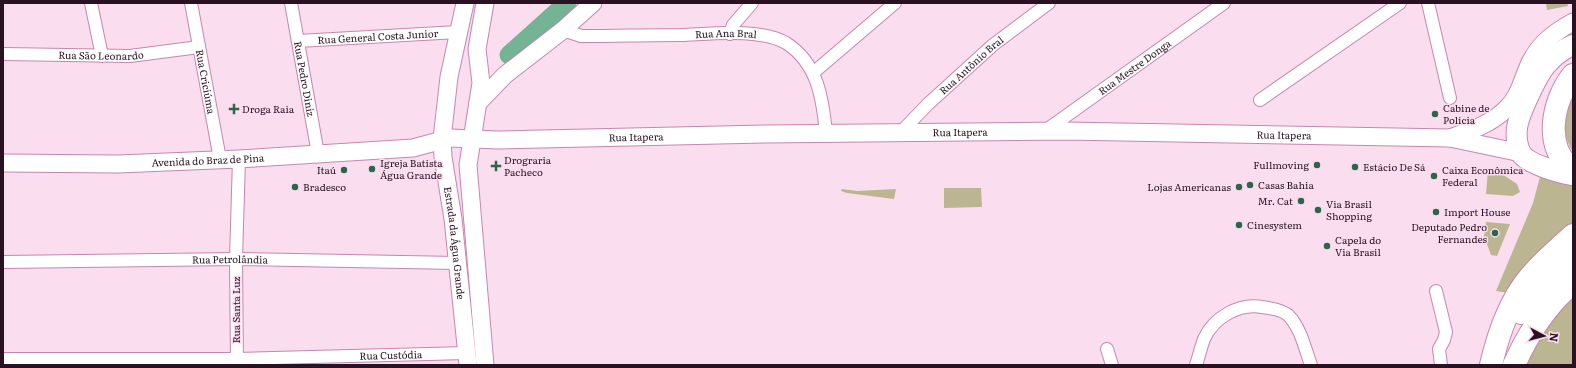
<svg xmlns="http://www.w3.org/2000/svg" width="1576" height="368" viewBox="0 0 1576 368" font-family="Literata,serif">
	<rect width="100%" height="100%" fill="#fadeef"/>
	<g fill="#bbb691">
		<path d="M 1546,3 L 1567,3 L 1568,6 L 1547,10 Z"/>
		<path d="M 1573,83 L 1573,152 C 1558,127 1567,110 1573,83 Z"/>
		<path d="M 1493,168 L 1517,184 L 1520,192 L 1513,196 L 1486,194 L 1488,170 Z"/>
		<path d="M 1541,173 L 1573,180 L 1573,225 L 1509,293 L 1496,291 L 1533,203 Z"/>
		<path d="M 944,188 L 981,188 L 982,207 L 944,208 Z"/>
		<path d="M 842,189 L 857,191 L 896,189 L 894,199 L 847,193 L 841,191 Z"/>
		<path d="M 1486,222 L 1510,224 L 1497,256 L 1491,255 L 1484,236 Z"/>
		<path d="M 1573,295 L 1573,365 L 1523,365 L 1541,330 Z"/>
	</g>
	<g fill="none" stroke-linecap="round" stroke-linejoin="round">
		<path stroke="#74b393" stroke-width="19" d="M 509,55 L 567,3"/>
		<defs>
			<g id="street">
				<path d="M 91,3 L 102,56"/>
				<path id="s1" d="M 191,3 L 220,159"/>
				<path id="s2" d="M 291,3 L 318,154"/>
				<path d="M 1428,3 L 1450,98"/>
				<path id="s3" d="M 563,30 L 581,36 C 614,36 648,35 681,35 C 710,34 760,28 786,43 C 818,63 823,100 826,134"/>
				<path d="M 730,34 L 733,25 L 752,3"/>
				<path id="s4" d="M 298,41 L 458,32"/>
				<path id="s5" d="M 3,54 L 130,56 L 199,47"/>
				<path d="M 813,73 L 895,3"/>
				<path d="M 1260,100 L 1400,3"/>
				<path id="s6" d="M 1045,131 L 1224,3"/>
				<path id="s7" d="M 899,134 L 928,104 L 993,45 L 1049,3"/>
				<path id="s8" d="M 3,262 L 236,259 L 458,263"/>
				<path d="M 1436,291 L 1446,332 L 1444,340 L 1439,349 L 1441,365"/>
				<path d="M 1107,349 L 1112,365"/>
				<path id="s9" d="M 3,359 L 237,359 L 467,353"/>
				<path d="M 237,365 L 236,259 L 239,159"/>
				<path d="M 1196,365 C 1199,356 1201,347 1204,339 C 1214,317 1239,303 1262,307 C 1270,308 1282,310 1288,315 C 1301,328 1305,349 1311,365"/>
			</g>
			<g id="secondary">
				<path id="s10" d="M 465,3 L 449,77 L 442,139 L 443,157 L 453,219 L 468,365"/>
				<path d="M 485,3 L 477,49 L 481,83 L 468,165 L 485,365"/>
				<path d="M 478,103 L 505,75 L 563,30 L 593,3"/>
				<path d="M 1450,138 C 1470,131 1491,124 1506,109 C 1517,99 1521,85 1526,72 C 1535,47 1551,34 1573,22"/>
				<path id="s11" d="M 3,163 L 118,164 L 239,159 L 413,148 L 450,138 L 499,140 L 765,134 L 1066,131 L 1450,138 L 1521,153"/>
			</g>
			<path id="primary" d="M 1573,45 C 1564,49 1555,55 1548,63 C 1538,73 1519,114 1517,128 C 1516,136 1517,148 1522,155 C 1531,165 1560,173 1573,175"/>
			<g id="highway">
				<path d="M 1573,75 C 1552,101 1543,148 1573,170"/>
				<path d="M 1521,313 C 1536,293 1552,275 1573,260"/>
				<path d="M 1491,365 C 1498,335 1509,302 1529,278 C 1542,262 1558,249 1573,235"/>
				<path d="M 1514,365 C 1528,334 1547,304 1573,283"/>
			</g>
		</defs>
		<use href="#street" stroke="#c686af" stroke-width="14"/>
		<use href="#secondary" stroke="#c686af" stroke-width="19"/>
		<use href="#primary" stroke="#c686af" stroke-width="22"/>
		<use href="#highway" stroke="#c686af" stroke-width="24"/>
		<use href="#street" stroke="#fff" stroke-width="12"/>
		<use href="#secondary" stroke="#fff" stroke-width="17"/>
		<use href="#primary" stroke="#fff" stroke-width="20"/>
		<use href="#highway" stroke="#fff" stroke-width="22"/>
	</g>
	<g fill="#2d644a" stroke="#fadeef" stroke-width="1.5">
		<path d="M232 103h4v4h4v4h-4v4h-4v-4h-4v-4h4z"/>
		<circle cx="1435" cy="114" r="4"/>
		<circle cx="1317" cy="165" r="4"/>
		<path d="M494 160h4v4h4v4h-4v4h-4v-4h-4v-4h4z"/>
		<circle cx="1355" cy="167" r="4"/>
		<circle cx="372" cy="169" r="4"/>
		<circle cx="344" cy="170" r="4"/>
		<circle cx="1434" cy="176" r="4"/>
		<circle cx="1250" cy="185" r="4"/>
		<circle cx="295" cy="187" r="4"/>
		<circle cx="1239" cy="187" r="4"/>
		<circle cx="1301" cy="201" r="4"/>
		<circle cx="1318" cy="210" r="4"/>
		<circle cx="1436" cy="212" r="4"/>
		<circle cx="1239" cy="225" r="4"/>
		<circle cx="1495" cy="233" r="4"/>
		<circle cx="1327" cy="246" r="4"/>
	</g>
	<g text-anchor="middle" stroke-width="3" stroke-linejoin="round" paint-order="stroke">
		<g font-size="10" fill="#2a1222" stroke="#fadeef">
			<text dy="4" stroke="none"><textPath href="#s3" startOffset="164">Rua Ana Bral</textPath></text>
			<text dy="4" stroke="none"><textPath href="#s4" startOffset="80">Rua General Costa Junior</textPath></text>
			<text dy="4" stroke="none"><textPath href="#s5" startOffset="98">Rua São Leonardo</textPath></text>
			<text dy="4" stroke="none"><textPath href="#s7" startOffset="100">Rua Antônio Bral</textPath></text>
			<text dy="4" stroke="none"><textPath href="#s6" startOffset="110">Rua Mestre Donga</textPath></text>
			<text dy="4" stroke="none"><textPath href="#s2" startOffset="77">Rua Pedro Diniz</textPath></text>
			<text dy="4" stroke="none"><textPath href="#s1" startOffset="80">Rua Criciúma</textPath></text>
			<text dy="4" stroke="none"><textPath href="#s11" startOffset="959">Rua Itapera</textPath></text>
			<text dy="4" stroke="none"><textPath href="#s11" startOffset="1283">Rua Itapera</textPath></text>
			<text dy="4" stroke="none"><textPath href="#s11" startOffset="635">Rua Itapera</textPath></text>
			<text dy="4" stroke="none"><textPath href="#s11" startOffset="205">Avenida do Braz de Pina</textPath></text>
			<text dy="4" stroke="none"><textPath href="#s10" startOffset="243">Estrada da Água Grande</textPath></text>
			<text dy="4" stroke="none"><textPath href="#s8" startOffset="227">Rua Petrolândia</textPath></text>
			<text transform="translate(236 310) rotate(-90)" y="4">Rua Santa Luz</text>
			<text dy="4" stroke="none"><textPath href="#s9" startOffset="388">Rua Custódia</textPath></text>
		</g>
		<g font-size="10" fill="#2a1222" stroke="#fadeef" text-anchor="start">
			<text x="1443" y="112">Cabine de<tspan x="1443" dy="12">Polícia</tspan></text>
			<text x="242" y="113">Droga Raia</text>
			<text x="504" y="164">Drograria<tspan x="504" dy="12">Pacheco</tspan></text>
			<text x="380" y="167">Igreja Batista<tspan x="380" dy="12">Água Grande</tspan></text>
			<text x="1309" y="169" text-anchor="end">Fullmoving</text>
			<text x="1363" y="171">Estácio De Sá</text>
			<text x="336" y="174" text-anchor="end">Itaú</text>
			<text x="1442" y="174">Caixa Econômica<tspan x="1442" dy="12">Federal</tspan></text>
			<text x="1258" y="189">Casas Bahia</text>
			<text x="303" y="191">Bradesco</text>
			<text x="1231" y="191" text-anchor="end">Lojas Americanas</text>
			<text x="1293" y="205" text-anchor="end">Mr. Cat</text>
			<text x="1326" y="208">Via Brasil<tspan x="1326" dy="12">Shopping</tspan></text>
			<text x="1444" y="216">Import House</text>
			<text x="1247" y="229">Cinesystem</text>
			<text x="1487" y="231" text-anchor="end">Deputado Pedro<tspan x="1487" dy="12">Fernandes</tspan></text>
			<text x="1335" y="244">Capela do<tspan x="1335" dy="12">Via Brasil</tspan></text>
		</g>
	</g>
	<rect width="1576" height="368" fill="none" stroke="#2a1222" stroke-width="8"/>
	<g transform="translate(1544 336) rotate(97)" stroke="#fadeef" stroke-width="3" paint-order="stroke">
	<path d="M0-3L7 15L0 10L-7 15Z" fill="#2a1222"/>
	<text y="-6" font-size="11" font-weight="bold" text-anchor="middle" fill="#2a1222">N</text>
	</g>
</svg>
